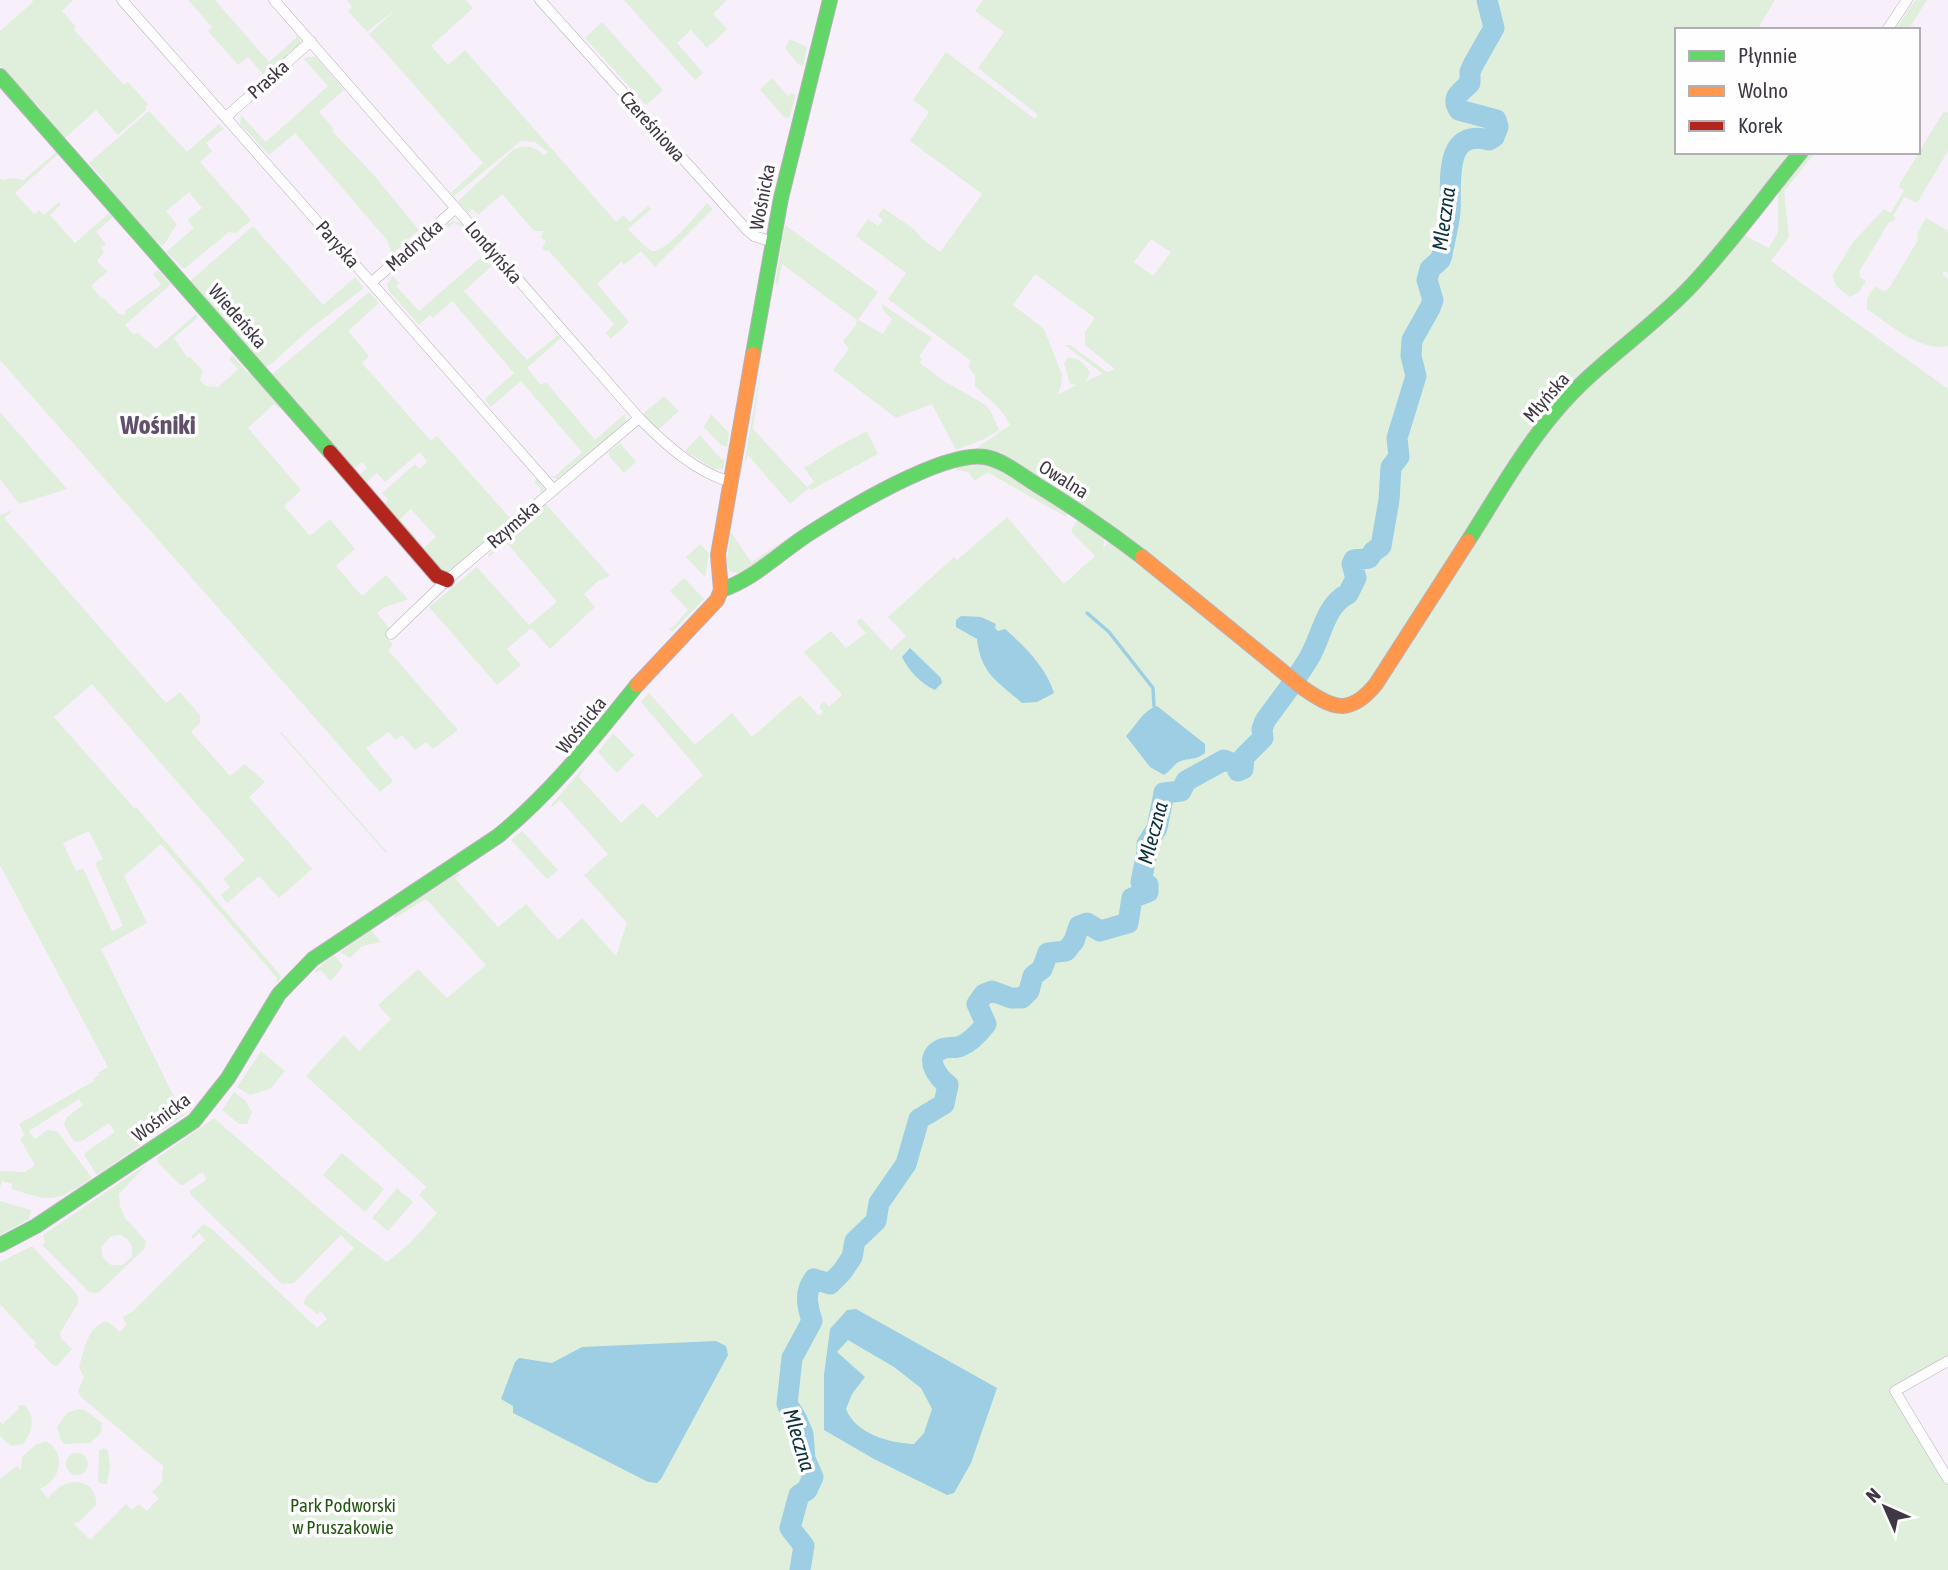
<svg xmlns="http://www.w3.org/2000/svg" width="1948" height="1570" viewBox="0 0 1948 1570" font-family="'Asap Condensed',sans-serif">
	<rect width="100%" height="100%" fill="#f7f0fa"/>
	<g fill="#dfefdb" fill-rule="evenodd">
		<path d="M 32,0 L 73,0 L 62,11 L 76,27 L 74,30 L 124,85 L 128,82 L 148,104 L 145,107 L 147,109 L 118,135 L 96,110 L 64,139 L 36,103 L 34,104 L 0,66 L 0,31 L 33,2 Z"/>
		<path d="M 188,0 L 215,0 L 269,62 L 296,38 L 297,34 L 301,43 L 275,67 L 273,66 L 263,74 L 248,57 L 238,65 L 208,31 L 212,27 Z"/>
		<path d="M 347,0 L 466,0 L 473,8 L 431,46 L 448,65 L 465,50 L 616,222 L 623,215 L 630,222 L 648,206 L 651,209 L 628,229 C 630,232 650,251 652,251 C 666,253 699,212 707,203 L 713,209 L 655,267 L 641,251 L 624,265 L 621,262 L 597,284 L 629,322 L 611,339 L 606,333 L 614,324 L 548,250 L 546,252 L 542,248 L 546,241 L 541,238 L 543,231 L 534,231 L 502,194 L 478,215 L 473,209 L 468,213 L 458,201 L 513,150 C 526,144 534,146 544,155 L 548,152 L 535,142 L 521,141 L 454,196 L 451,193 L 483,163 L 369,34 L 397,8 L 367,32 L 348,11 L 352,7 Z"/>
		<path d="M 624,0 L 727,0 L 713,14 L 727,29 L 707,48 L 691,30 L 677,43 L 703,73 L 695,80 Z"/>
		<path d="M 983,0 L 1775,0 L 1757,30 L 1677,30 L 1677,152 L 1793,152 L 1728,232 L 1736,239 L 1740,233 L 1769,248 L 1778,232 L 1778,189 L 1808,152 L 1816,152 L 1784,191 L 1789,237 L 1771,261 L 1948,389 L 1948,1356 L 1893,1387 L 1894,1394 L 1948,1484 L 1948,1570 L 0,1570 L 0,1479 L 17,1466 L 21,1470 L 22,1457 L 35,1445 L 46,1441 C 67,1454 61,1480 40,1489 L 48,1498 C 52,1494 56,1489 61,1486 C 78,1477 98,1484 96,1505 L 79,1522 L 73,1523 L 90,1540 L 126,1504 L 132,1510 L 139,1504 L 147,1511 L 159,1498 L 152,1492 L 162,1481 L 163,1466 L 81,1397 L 78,1391 L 84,1377 L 79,1367 C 85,1349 87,1326 107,1321 L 120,1332 L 126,1325 L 123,1317 L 132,1312 L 205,1240 L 199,1233 L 193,1239 L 191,1237 L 203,1224 L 212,1229 L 317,1328 L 327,1319 L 321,1311 L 317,1314 L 303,1303 L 306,1297 L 354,1248 L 341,1235 L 294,1283 L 282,1284 L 190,1194 L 190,1191 L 207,1179 L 202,1172 L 183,1185 L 180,1185 L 158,1163 L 157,1158 L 214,1118 L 339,1226 L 387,1262 L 408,1245 L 437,1213 L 419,1195 L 426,1187 L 306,1076 L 344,1035 L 359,1051 L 391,1019 L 378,1005 L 418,969 L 447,998 L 486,965 L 426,899 L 395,918 L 394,915 L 458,873 L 460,875 L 455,878 L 498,927 L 526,904 L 558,940 L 582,918 L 616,956 L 627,923 L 584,875 L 608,854 L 560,800 L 552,807 L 551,805 L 587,764 L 579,777 L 621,823 L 643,803 L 657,818 L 703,775 L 641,702 L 649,693 L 695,745 L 732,713 L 752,737 L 800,695 L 819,716 L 823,712 L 819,707 L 824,701 L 829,707 L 842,695 L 804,652 L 831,631 L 846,648 L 866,633 L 856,622 L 861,618 L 891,650 L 906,636 L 888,617 L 954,557 L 957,560 L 1007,517 L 1064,584 L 1095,556 L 1072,533 L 1072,528 L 1078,519 L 1082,518 L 1105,534 L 1103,549 L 1112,538 L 1074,509 L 974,450 L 1010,425 C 1002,408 988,399 975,386 L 975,375 L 969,368 L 970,360 L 888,299 L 906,273 L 856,236 L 868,219 L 878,226 L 883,220 L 878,216 L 883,208 L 914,229 L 922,239 L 940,252 L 982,194 L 910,141 L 929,112 L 913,100 L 946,52 L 1035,119 L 1038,115 L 978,68 L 1004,32 L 975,11 ZM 1151,239 L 1171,252 L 1153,276 L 1134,262 ZM 1035,274 L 1095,318 L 1085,332 L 1085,345 L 1115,369 L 1107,372 L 1070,345 L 1065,345 L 1103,374 L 1086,381 L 1090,373 C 1085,364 1079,357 1068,358 L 1064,363 L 1070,384 L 1077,385 L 1057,395 L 1061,386 L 1062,375 L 1044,329 L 1013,305 Z"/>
		<path d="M 1915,0 L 1927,0 L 1908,30 L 1895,30 Z"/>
		<path d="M 602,22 L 663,90 L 646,105 L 585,38 Z"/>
		<path d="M 790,39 L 807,47 L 803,66 L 798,64 L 785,48 Z"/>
		<path d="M 307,57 L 316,57 L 344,90 L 319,112 L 334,129 L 332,131 L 373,174 L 419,230 L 392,254 L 387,240 L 295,133 L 269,155 L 240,124 L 241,115 L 266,142 L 328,86 L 304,59 Z"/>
		<path d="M 772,78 L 789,97 L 790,93 L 796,95 L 789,118 L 784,117 L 760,90 Z"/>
		<path d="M 149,111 L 187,152 L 219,124 L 223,129 L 206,143 L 212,151 L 200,162 L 251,220 L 236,233 L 229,232 L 184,269 L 166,252 L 194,228 L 188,221 L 189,219 L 202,208 L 189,192 L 166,211 L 177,225 C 170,232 169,240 162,246 L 157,241 L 154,243 L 102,184 L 105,181 L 89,163 Z"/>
		<path d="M 1944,111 L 1948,113 L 1948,151 L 1917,203 L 1904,197 L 1893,216 L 1896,218 L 1893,221 L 1889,222 L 1859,272 L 1860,277 L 1866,281 L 1859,292 L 1850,297 C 1842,291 1833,286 1833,275 L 1853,242 L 1884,209 L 1891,213 L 1904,190 L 1898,187 Z"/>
		<path d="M 56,152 L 58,154 L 15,193 L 34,214 L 39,210 L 44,215 L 59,202 L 61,204 L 50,215 L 75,243 L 109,213 L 113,217 L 96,232 L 106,244 L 101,248 L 104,252 L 98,259 L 98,263 L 108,271 L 91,286 L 102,299 L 104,298 L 118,313 L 125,315 L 126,310 L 161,285 L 153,274 L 158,270 L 171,284 L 125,325 L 133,334 L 138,333 L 156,349 L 196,314 L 198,317 L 174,338 L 187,357 L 191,358 L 203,371 L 200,381 L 206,386 L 218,387 L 238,369 L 229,359 L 232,355 L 248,373 L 251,371 L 248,368 L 250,365 L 272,392 L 270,394 L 282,407 L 280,409 L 274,404 L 248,428 L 301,490 L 284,506 L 310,536 L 330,519 L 355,549 L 336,566 L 362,596 L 386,575 L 408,599 C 396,605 386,604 377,613 L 391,630 L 386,635 L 393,645 L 388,650 L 458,730 L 433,749 L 426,742 L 415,750 L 402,735 L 395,740 L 389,732 L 366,748 L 393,781 L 380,792 L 0,360 L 0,178 L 3,180 L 13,178 L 24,180 Z"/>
		<path d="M 770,177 L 775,178 L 767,221 L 764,228 L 758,228 L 752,224 L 761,217 Z"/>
		<path d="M 1926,218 L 1948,231 L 1948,273 L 1944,271 L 1942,274 L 1948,279 L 1948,346 C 1920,352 1889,324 1867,309 L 1867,299 L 1875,286 L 1883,291 L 1888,290 L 1918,240 L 1917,234 Z"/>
		<path d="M 453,221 L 464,224 L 494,259 L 495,263 L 464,291 L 527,360 L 558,335 L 561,338 L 527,368 L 541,385 L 546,382 L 595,440 L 625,414 L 626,424 L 557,479 L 549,476 L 554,477 L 582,452 L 521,381 L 491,407 L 485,399 L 514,373 L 452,301 L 433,318 L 430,315 L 419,325 L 389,291 L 387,285 L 393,276 L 399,283 L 396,286 L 419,311 L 486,253 L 463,227 L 454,223 L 448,228 L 446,225 Z"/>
		<path d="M 785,225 L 878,292 L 858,320 L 883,334 L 892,319 L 883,310 L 882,304 L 932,338 L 919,356 L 922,359 L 920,363 L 944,381 L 984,404 L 990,410 L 999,430 L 984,439 L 956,450 L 932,404 L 896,418 L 833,370 L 849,349 L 843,341 L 856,325 L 857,320 L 782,264 L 778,284 L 775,283 Z"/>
		<path d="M 253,226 L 323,305 L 355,277 L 364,288 L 311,328 L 271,364 L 266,367 L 189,282 Z"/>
		<path d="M 369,292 L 379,303 L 348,331 L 369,356 L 362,363 L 431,441 L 437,436 L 511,519 L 540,494 L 541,489 L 534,482 L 537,479 L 545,490 L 449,574 L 443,573 L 422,550 L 436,537 L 411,509 L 400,519 L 417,539 L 414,541 L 383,505 L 388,500 L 382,493 L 415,464 L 419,469 L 427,462 L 420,452 L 385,482 L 377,473 L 367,482 L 360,474 L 367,468 L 362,462 L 352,470 L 296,400 L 293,402 L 270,376 Z"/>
		<path d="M 762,362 L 753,429 L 807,487 L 814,482 L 804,468 L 835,448 L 867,431 L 878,454 L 811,490 L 809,488 L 790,504 L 748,455 L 744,465 Z"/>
		<path d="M 664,396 L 679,411 L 658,430 L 643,414 Z"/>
		<path d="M 0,412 L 67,489 L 19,504 L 0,479 Z"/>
		<path d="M 711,414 L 729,433 L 727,447 L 721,445 L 704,427 Z"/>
		<path d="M 700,435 L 722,460 L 725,459 L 723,469 L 714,469 L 685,451 Z"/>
		<path d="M 620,443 L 636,462 L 624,473 L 610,457 L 609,452 Z"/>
		<path d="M 974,462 L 995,467 L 1069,510 L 1066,517 L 989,473 L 984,474 L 975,481 L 968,472 L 956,470 L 957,465 Z"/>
		<path d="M 544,502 L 610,576 L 598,581 L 584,594 L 595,607 L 550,649 L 531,628 L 507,649 L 521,665 L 497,685 L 429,607 L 477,567 L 529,625 L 557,602 L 506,542 L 489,557 L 488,555 Z"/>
		<path d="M 13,510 L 4,518 L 166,703 L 180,692 L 200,715 L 200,723 L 191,732 L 230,776 L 245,764 L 265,782 L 249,797 L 312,869 L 279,898 L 259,876 L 227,903 L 221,895 L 230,887 L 223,879 L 245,860 L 92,684 L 54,717 L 134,808 L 136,807 L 282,977 L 276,983 L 277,978 L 161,844 L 124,876 L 147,923 L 101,949 L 183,1115 L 187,1113 L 97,1175 L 84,1155 L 86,1152 L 115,1132 L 109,1123 L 82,1141 L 74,1142 L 64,1125 L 67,1117 L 83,1105 L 79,1099 L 29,1131 L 35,1139 L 47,1130 L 57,1131 L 92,1178 C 54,1203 54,1202 11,1189 L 12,1184 L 2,1181 L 0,1187 L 0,1171 L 25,1172 L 35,1165 L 20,1139 L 25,1135 L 19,1124 L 94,1081 L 94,1078 L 99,1075 L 98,1073 L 108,1067 L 0,865 L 0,515 ZM 89,831 L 103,859 L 95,863 L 123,926 L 112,931 L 83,868 L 76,871 L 63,843 Z"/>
		<path d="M 731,532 L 751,562 L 797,532 L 798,533 L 775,548 L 741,576 L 738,573 L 731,572 L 726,565 Z"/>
		<path d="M 700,544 L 709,553 L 705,577 L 686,557 Z"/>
		<path d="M 684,578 L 704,599 L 672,632 L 669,629 L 673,627 L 688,610 L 670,591 Z"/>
		<path d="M 281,732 L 387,852 L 386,853 L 280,733 Z"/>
		<path d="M 613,733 L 634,755 L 617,773 L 598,752 Z"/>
		<path d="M 522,831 L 558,870 L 547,879 L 511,840 Z"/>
		<path d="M 371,930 L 381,942 L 362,946 L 350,958 L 340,952 Z"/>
		<path d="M 334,955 L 343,966 L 331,981 L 320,970 L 316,973 L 314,971 Z"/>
		<path d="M 261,1051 L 285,1071 L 270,1089 L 250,1095 L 237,1087 Z"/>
		<path d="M 234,1092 L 245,1100 L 252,1112 L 247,1124 L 239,1124 L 222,1110 Z"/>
		<path d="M 342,1153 L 384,1189 L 365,1212 L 323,1175 Z"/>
		<path d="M 147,1164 L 119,1194 L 120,1206 L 125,1218 L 146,1241 L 145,1248 L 98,1293 L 89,1292 L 42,1245 L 45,1242 L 43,1235 ZM 121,1235 C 131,1240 134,1247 131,1258 L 122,1265 L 111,1265 L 103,1258 L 101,1247 L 111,1236 Z"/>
		<path d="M 397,1188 L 413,1202 L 388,1231 L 372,1218 Z"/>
		<path d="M 0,1201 L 31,1210 L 29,1219 L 0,1235 Z"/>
		<path d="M 32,1246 L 77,1294 L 78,1303 L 60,1333 L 61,1338 L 72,1349 L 57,1366 L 54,1366 L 34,1346 L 36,1343 L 0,1304 L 0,1262 Z"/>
		<path d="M 24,1405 C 37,1417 32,1432 23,1444 L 11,1446 L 0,1436 L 0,1422 L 3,1424 L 19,1408 L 17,1406 Z"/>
		<path d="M 79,1409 L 85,1410 L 102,1423 L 101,1433 L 90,1443 L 64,1444 L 60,1438 L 57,1427 L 68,1412 Z"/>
		<path d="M 104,1448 L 108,1450 L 110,1466 L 107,1484 L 101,1484 L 98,1481 L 99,1451 Z"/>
		<circle cx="77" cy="1464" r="11"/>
	</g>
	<g fill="#9dcee4" fill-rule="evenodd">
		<path d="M 961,616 L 981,617 L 996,624 L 995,628 L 998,631 L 1005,629 C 1024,646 1046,667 1054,693 L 1037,702 L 1022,703 C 997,681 981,674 977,639 L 956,627 L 956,620 Z"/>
		<path d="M 910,648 L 941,678 L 942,683 L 935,690 C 921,684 909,671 902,657 Z"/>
		<path d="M 1157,706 L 1205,744 L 1205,753 C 1193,762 1186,757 1177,763 C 1173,766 1169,772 1164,775 L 1150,767 L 1126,736 C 1136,726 1143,710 1157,706 Z"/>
		<path d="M 856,1309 L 997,1388 L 971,1463 L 954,1493 L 947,1495 L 874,1459 L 824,1430 L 824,1375 L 830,1329 L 847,1310 ZM 848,1340 L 894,1367 L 921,1388 L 932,1409 L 924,1433 L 914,1444 C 889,1443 856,1434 846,1409 L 852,1394 L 865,1377 L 837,1352 Z"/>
		<path d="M 716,1341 L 726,1346 L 728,1355 L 661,1479 L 657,1483 L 648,1482 L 513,1413 L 513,1406 L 501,1399 L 515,1362 L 519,1358 L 552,1363 L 582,1347 Z"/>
	</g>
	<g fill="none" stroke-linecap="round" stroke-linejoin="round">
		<path stroke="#9dcee4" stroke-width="3.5" d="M 1087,613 L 1109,632 L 1153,688 L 1154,706"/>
		<path stroke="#9dcee4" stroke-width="21" d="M 800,1570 L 804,1546 L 790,1528 L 799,1495 L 807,1490 L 813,1477 L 805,1459 L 803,1434 L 796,1418 L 787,1404 L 792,1358 L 812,1321 C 807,1305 804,1293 814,1279 L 830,1284 L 842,1272 L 852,1257 L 855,1241 L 876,1221 L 879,1203 L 906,1164 L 919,1119 L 944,1104 L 948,1085 C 939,1078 923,1059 940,1050 C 946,1046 954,1049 961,1046 C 971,1042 979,1033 986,1024 L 977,1004 L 984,994 L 992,991 L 1011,998 L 1022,998 L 1029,991 L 1033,976 L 1042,969 L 1048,953 L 1066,951 L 1074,941 L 1079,926 L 1087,923 L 1100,931 L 1128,923 L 1132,898 L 1148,892 L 1148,885 L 1141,882 L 1147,852 L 1147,844 L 1157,828 L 1164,793 L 1181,791 L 1186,781 L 1224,760 L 1235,764 L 1238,771 L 1243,769 L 1244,757 L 1263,738 L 1262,729 L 1265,721 C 1280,700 1296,680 1309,658 C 1321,639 1325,604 1348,594 L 1356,578 L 1352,564 L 1354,560 L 1369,558 L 1373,552 L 1381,546 L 1389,500 L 1391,467 L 1399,457 L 1397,438 L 1416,376 L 1411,356 L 1412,340 L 1430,308 L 1433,300 L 1427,280 L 1430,269 L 1440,260 L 1442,255 C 1444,241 1449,226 1450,211 C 1452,184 1442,128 1489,140 L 1494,137 L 1498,127 L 1496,120 L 1459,110 C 1450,96 1462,92 1470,83 L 1470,72 L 1473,65 L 1494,28 L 1487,0"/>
		<defs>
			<g id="street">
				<path d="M 122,0 L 553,489"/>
				<path d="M 274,0 L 639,418 C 665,444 695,472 731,482"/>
				<path d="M 540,0 L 747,230 L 754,236 L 773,242"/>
				<path d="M 1887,30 L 1907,0"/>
				<path d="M 226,117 L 311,41"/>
				<path d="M 372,282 L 456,208"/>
				<path d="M 391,634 L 447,580 L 639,418"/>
				<path d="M 1948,1361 L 1895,1391 L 1948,1479"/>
			</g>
			<g id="fast">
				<path d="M 0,76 L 330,452"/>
				<path d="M 753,354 L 781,198 L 830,0"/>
				<path d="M 1468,541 C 1496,497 1522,451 1555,412 C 1595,364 1650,330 1692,285 C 1731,243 1765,196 1801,152"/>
				<path d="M 721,590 C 755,579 780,552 810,533 C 846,510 944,450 985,457 C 1003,460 1021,475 1037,485 C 1073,507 1108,531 1142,557"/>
				<path d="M 0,1245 L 36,1226 L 194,1121 L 228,1078 L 279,994 L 313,959 L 498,836 C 552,792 593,739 637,685"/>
			</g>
			<g id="slow">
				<path d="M 1142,557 L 1303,688 C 1333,709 1350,716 1376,684 L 1468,541"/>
				<path d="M 637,685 L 717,600 L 721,590 L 718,555 L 753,354"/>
			</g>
			<path id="jam" d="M 330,452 L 437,576 L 447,580"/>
		</defs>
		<use href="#street" stroke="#b8b1bb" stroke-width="11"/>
		<use href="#fast" stroke="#b8b1bb" stroke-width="16"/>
		<use href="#slow" stroke="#b8b1bb" stroke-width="16"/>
		<use href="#jam" stroke="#b8b1bb" stroke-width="16"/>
		<use href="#street" stroke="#fefdfe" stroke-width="10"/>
		<use href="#fast" stroke="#63d668" stroke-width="14"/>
		<use href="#slow" stroke="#ff974d" stroke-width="14"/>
		<use href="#jam" stroke="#b3261e" stroke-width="14"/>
	</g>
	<g text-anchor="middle" stroke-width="7" stroke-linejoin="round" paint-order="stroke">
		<g font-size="19" fill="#3f3743" stroke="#fefefe">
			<text transform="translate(268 79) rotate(-42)" y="7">Praska</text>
			<text transform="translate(653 126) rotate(48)" y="7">Czereśniowa</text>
			<text transform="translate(762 197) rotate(-79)" y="7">Wośnicka</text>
			<text transform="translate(338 244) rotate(49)" y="7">Paryska</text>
			<text transform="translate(414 245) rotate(-41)" y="7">Madrycka</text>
			<text transform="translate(494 252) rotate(49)" y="7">Londyńska</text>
			<text transform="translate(238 316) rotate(49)" y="7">Wiedeńska</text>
			<text transform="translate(1546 397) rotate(-49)" y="7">Młyńska</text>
			<text transform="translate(1064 479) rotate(32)" y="7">Owalna</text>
			<text transform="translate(513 524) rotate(-41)" y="7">Rzymska</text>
			<text transform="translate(581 725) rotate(-51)" y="7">Wośnicka</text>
			<text transform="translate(161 1117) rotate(-37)" y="7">Wośnicka</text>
		</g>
		<g font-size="19" fill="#245713" stroke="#fefefe">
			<text x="343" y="1512">Park Podworski<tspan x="343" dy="22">w Pruszakowie</tspan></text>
		</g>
		<g font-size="21" font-style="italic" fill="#0c313c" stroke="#fefefe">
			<text transform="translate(1444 219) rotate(-82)" y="7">Mleczna</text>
			<text transform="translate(1153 833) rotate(-75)" y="7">Mleczna</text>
			<text transform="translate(799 1440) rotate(73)" y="7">Mleczna</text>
		</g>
		<g font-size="26" font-weight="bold" fill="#60506a" stroke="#fefefe">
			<text x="158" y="434">Wośniki</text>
		</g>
	</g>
	<rect x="1675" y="28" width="245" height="126" fill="#fefefe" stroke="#b2aeb3" stroke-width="2"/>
	<rect x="1689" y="51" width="35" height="10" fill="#63d668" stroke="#b2aeb3" stroke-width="2"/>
	<text x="1738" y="63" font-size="21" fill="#3f3743">Płynnie</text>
	<rect x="1689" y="86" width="35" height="10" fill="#ff974d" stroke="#b2aeb3" stroke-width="2"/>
	<text x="1738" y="98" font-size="21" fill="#3f3743">Wolno</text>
	<rect x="1689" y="121" width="35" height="10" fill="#b3261e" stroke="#b2aeb3" stroke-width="2"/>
	<text x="1738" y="133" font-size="21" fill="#3f3743">Korek</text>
	<g transform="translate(1885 1507) rotate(315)" stroke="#fefefe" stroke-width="5" paint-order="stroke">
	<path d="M0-5L12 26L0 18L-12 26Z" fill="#3f3743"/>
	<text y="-10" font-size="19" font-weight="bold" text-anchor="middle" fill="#3f3743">N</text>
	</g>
</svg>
